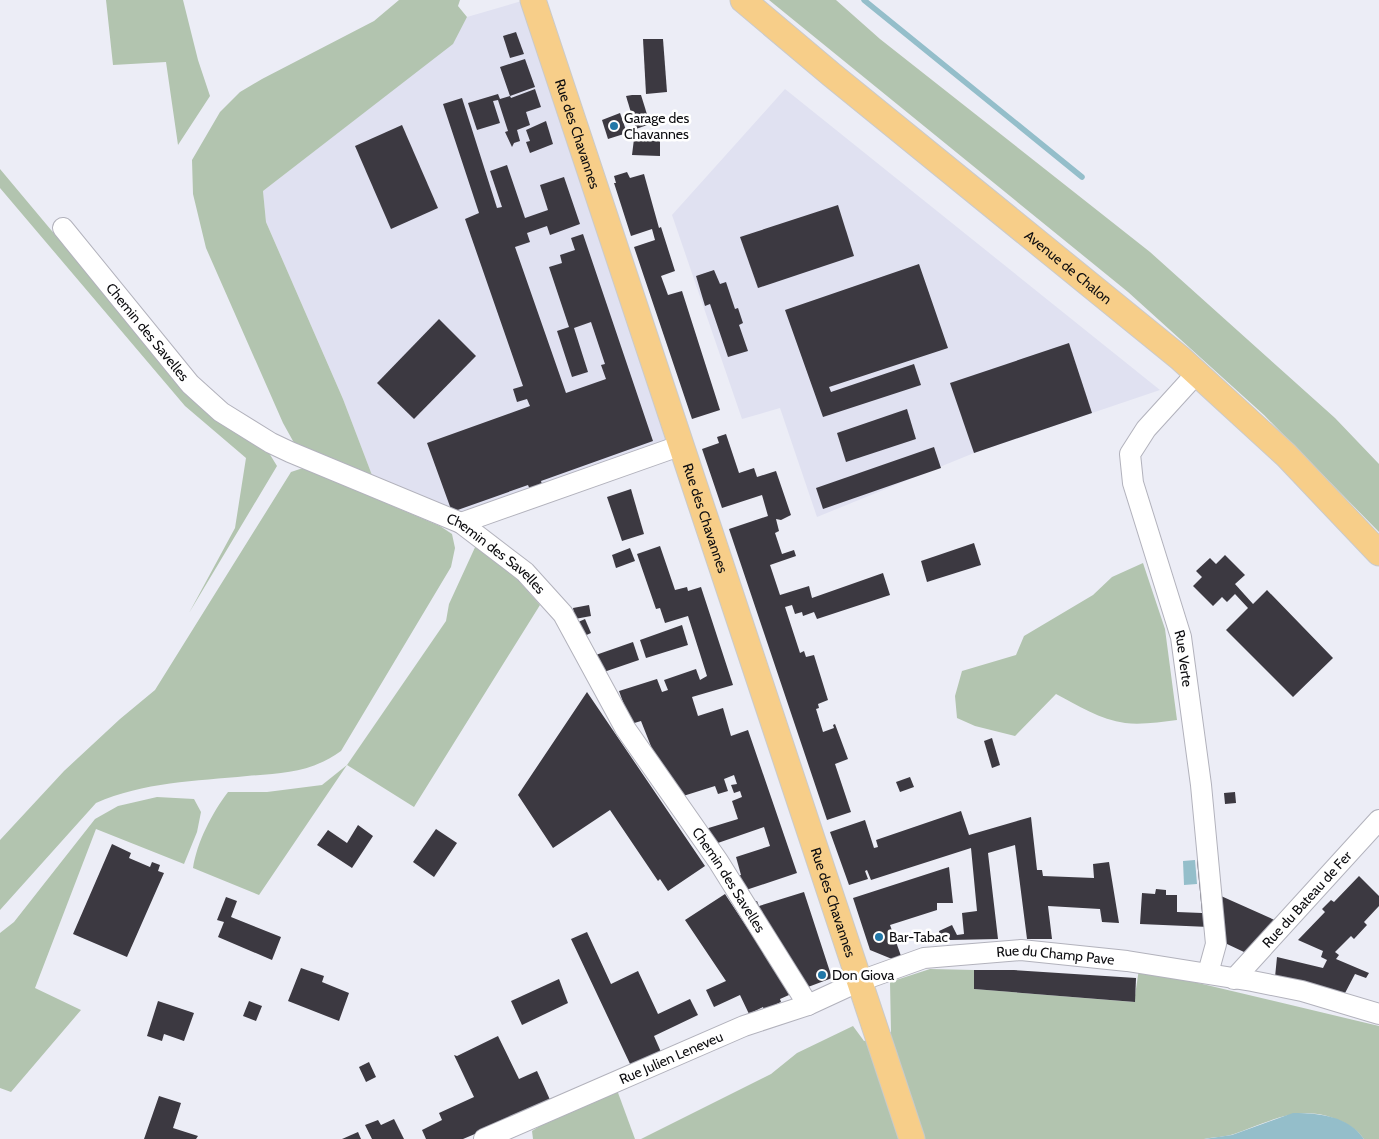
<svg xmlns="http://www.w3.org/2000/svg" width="1379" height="1139" viewBox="0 0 1379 1139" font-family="Cabin,sans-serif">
	<rect width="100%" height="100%" fill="#ecedf6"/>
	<g fill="#e0e1f1">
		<path d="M 525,0 L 675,443 L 463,515 L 375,483 L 343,399 L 266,222 L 263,191 L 452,44 L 467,17 Z"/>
		<path d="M 785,89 L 1160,390 L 974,453 L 817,517 L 780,408 L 742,419 L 672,215 Z"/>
	</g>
	<g fill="#b2c4af">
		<path d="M 106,0 L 183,0 L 198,60 L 210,96 L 178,145 L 166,62 L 113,65 Z"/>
		<path d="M 399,0 L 460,0 L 458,6 L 467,17 L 453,44 L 263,191 L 266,222 L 343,399 L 375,483 L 298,450 L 283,423 L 206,248 L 193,194 L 192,160 L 220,112 L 240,92 L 262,79 L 374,21 Z"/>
		<path d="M 769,0 L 836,0 L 880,39 L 1150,252 L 1335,418 L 1379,464 L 1379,532 L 1264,415 L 1128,292 Z"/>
		<path d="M 0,169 L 139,335 L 266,448 L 277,466 L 189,613 L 235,528 L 246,458 L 185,406 L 0,188 Z"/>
		<path d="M 303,468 L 440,526 L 452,534 L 455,548 L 451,567 L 341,751 C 310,773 283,773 247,776 C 196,781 143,782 96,803 L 0,910 L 0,840 L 64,771 L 120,719 L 155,690 L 291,472 Z"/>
		<path d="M 477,543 L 518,580 L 540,605 L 414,807 L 347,765 L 259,895 L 193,868 C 197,842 212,813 228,792 L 267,792 L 322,785 L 347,765 L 446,621 L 449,604 Z"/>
		<path d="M 1143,563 L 1165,629 L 1177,720 C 1160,722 1142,725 1125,723 C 1101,720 1077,705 1056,694 L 1015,736 L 975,726 L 957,718 L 955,696 L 962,671 L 1016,655 L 1024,636 L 1093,595 L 1112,577 Z"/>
		<path d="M 157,797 L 194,799 L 201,812 L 197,832 L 184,864 L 96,829 L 35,988 L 81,1010 L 11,1092 L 0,1088 L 0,933 L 14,922 L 95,819 L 118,806 Z"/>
		<path d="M 930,969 L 974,970 L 974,989 L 1134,1002 L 1139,969 L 1379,1026 L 1379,1139 L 1364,1139 C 1357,1129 1345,1122 1333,1118 C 1298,1105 1268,1122 1234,1134 C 1225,1137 1214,1137 1204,1139 L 641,1139 L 771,1074 L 797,1053 L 853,1026 L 864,1041 L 891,1032 L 890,982 Z"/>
		<path d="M 617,1090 L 635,1139 L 533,1139 L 532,1131 L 546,1122 Z"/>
	</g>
	<g fill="#94beca">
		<path d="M 1195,860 L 1197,884 L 1184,885 L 1183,861 Z"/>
		<path d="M 1293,1113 C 1320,1113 1348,1116 1364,1139 L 1204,1139 L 1232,1135 Z"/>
	</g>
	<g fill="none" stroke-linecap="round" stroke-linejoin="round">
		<path stroke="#94beca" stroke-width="5.5" d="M 864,0 L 1082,177"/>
	</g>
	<g fill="#3c3941">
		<path d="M 516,32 L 524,54 L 510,58 L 503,36 Z"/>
		<path d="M 643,39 L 663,39 L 667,92 L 646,94 Z"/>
		<path d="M 525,59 L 535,87 L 510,96 L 511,98 L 535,89 L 541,107 L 526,112 L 530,125 L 517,130 L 520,141 L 514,143 L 512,147 L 505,132 L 508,131 L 498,100 L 493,101 L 500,123 L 477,130 L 468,103 L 498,94 L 500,99 L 510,96 L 500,67 Z"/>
		<path d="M 632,95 L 641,95 L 650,124 L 636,129 L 626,96 Z"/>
		<path d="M 462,98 L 497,208 L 502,207 L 490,171 L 507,165 L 525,218 L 548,210 L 540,185 L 564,177 L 580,224 L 550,235 L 547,226 L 527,233 L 530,242 L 515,247 L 566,393 L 606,379 L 601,365 L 605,364 L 591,322 L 574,328 L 588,372 L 572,377 L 557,331 L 569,327 L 549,267 L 562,263 L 560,255 L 575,250 L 571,238 L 583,234 L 653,441 L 541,481 L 543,488 L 531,492 L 528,485 L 452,512 L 427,443 L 530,406 L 527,399 L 517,402 L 513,389 L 523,386 L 465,219 L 479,213 L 443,104 Z"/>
		<path d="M 620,113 L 627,133 L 608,139 L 602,120 Z"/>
		<path d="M 546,121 L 553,144 L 530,153 L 526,142 L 530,141 L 526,130 Z"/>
		<path d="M 402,125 L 438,208 L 391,229 L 355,146 Z"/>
		<path d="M 634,139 L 660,141 L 660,156 L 632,155 Z"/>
		<path d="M 627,172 L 630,178 L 644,174 L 659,228 L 661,227 L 675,271 L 661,276 L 668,295 L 682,291 L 720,410 L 692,419 L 634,247 L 655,240 L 652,229 L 631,236 L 614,183 L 616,183 L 614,176 Z"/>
		<path d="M 838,205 L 854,256 L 758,288 L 740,237 Z"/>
		<path d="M 919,264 L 948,348 L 829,387 L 831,392 L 914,364 L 921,385 L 823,417 L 785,310 Z"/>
		<path d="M 714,270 L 720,284 L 726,282 L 735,309 L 738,308 L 743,323 L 739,325 L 748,351 L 728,357 L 710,304 L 705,306 L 696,276 Z"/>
		<path d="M 439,319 L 476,356 L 414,419 L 377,383 Z"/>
		<path d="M 1069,343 L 1092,413 L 974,453 L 950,383 Z"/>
		<path d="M 907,409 L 916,439 L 846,462 L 837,433 Z"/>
		<path d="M 726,434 L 739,473 L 754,468 L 757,477 L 776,471 L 791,515 L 781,520 L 776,519 L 779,531 L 775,533 L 782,554 L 794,550 L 796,556 L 770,565 L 780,595 L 809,586 L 812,598 L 883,573 L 890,595 L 817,619 L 814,612 L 803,616 L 802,612 L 795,614 L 792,605 L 785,607 L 800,653 L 804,651 L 806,657 L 814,655 L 828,700 L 818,704 L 819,708 L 816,709 L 823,732 L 834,728 L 833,725 L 835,724 L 848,759 L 835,764 L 851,812 L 827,820 L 729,529 L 768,516 L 762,495 L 722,508 L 702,449 L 719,443 L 717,437 Z"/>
		<path d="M 934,447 L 941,468 L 823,509 L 816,488 Z"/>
		<path d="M 631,489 L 644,534 L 622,541 L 607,497 Z"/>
		<path d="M 974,543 L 981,565 L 927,582 L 921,561 Z"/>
		<path d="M 660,546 L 675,590 L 687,587 L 688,591 L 701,587 L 733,685 L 692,697 L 698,716 L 723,708 L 731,736 L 748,730 L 797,873 L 743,891 L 734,877 L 741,875 L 736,857 L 770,846 L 764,827 L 712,845 L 702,830 L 738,819 L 732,801 L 742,797 L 740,791 L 734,793 L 731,785 L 737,784 L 734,775 L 724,779 L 728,791 L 718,794 L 715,786 L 680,797 L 660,769 L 641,721 L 631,724 L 619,691 L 657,679 L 662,692 L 668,690 L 664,680 L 696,669 L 700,680 L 707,676 L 688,616 L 665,623 L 660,608 L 656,609 L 637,554 Z"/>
		<path d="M 630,548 L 635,561 L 616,568 L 612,555 Z"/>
		<path d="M 1225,555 L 1245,575 L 1235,584 L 1253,604 L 1267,590 L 1333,658 L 1293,697 L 1226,630 L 1248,608 L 1235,594 L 1227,602 L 1222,597 L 1213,606 L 1193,586 L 1202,577 L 1196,571 L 1210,558 L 1216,564 Z"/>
		<path d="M 589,605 L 591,616 L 575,619 L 573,608 Z"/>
		<path d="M 585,619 L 591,633 L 582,637 L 576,623 Z"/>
		<path d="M 682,625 L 688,645 L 646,658 L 640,640 Z"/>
		<path d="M 633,642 L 639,660 L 598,674 L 590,657 Z"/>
		<path d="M 587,692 L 705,866 L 668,891 L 660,879 L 658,881 L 610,810 L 553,848 L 518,795 Z"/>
		<path d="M 992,738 L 1000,765 L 992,768 L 984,741 Z"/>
		<path d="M 910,777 L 914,787 L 900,792 L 896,782 Z"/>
		<path d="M 1235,792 L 1236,803 L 1225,804 L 1224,793 Z"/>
		<path d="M 961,811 L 969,835 L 1031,817 L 1037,870 L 1042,870 L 1043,876 L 1094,878 L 1093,864 L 1109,862 L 1119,923 L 1102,922 L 1100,909 L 1048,906 L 1052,939 L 1027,939 L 1015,845 L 988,853 L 998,939 L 950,940 L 941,943 L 939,931 L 952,925 L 957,935 L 964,934 L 962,913 L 977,911 L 971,848 L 871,880 L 867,870 L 865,871 L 868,879 L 849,885 L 830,832 L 865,820 L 874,848 L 878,847 L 876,840 Z"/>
		<path d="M 358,825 L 373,836 L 352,868 L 317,845 L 328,830 L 347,843 Z"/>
		<path d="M 436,829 L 457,843 L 434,877 L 413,862 Z"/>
		<path d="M 112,844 L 131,853 L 129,858 L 150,867 L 152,862 L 160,865 L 158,871 L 164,873 L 127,957 L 73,934 Z"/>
		<path d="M 1197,860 L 1203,860 L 1209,927 L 1140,924 L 1142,893 L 1155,894 L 1156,889 L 1166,890 L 1166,895 L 1177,895 L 1177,912 L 1202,913 Z"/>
		<path d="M 949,867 L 953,903 L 937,903 L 937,910 L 890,925 L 901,956 L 892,959 L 870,950 L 853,898 Z"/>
		<path d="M 1359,876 L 1379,896 L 1379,906 L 1364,922 L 1367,925 L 1354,939 L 1351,936 L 1335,952 L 1339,955 L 1336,959 L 1369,973 L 1366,978 L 1355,974 L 1344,995 L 1275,977 L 1277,957 L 1323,968 L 1327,960 L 1321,957 L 1323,951 L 1298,940 L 1325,912 L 1322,909 L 1331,900 L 1334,902 Z"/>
		<path d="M 804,892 L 832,978 L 808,987 L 804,980 L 801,981 L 750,903 L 757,901 L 759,906 Z"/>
		<path d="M 725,894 L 770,962 L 773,961 L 789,995 L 780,999 L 781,1002 L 764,1010 L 763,1007 L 749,1014 L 740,995 L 714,1007 L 706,990 L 726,981 L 685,920 Z"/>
		<path d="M 1221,896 L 1279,922 L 1249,952 L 1244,952 L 1227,944 L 1224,939 Z"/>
		<path d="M 226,897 L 237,901 L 231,917 L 281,937 L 272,960 L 218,937 L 224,922 L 217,920 Z"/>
		<path d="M 587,932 L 611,984 L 638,971 L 658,1014 L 690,999 L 698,1015 L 654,1036 L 661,1052 L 631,1066 L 571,939 Z"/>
		<path d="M 301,968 L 324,976 L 322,982 L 349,993 L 339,1021 L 288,1001 Z"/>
		<path d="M 974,970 L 1014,970 L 1136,978 L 1135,1002 L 974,989 Z"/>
		<path d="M 559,979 L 568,1003 L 522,1025 L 511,1001 Z"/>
		<path d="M 158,1001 L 194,1013 L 184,1041 L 164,1034 L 162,1041 L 147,1036 Z"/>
		<path d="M 249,1001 L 262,1006 L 256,1021 L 243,1016 Z"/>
		<path d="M 498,1036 L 519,1079 L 537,1071 L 551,1102 L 463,1139 L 426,1139 L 422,1130 L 442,1120 L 439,1113 L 474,1097 L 454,1055 L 457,1056 Z"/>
		<path d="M 369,1062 L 376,1077 L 366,1082 L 359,1067 Z"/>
		<path d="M 159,1096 L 181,1103 L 173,1128 L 198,1136 L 196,1139 L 144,1139 Z"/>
		<path d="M 394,1119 L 404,1139 L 372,1139 L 365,1125 L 378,1120 L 381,1125 Z"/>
		<path d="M 358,1132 L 361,1139 L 342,1139 Z"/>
	</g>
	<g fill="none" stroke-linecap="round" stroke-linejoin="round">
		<defs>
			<g id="minor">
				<path id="s1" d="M 63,228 L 190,384 L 221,412 L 271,443 L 290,452 L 461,523 L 525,572 L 563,614 L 625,728 L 718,861 L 808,1005"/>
				<path id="s2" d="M 1196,374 L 1146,429 L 1130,454 L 1133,483 L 1181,637 L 1201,785 L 1216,944 L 1208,973"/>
				<path d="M 461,523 L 682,445"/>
				<path id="s3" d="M 1234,979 L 1379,820"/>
				<path id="s4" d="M 484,1139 L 744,1026 L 808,1005 L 860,981 L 924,958 L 1021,950 L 1127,961 L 1252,981 L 1302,991 L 1379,1014"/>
			</g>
			<g id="major">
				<path id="s5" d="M 533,0 L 912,1139"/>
				<path id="s6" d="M 743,0 L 832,75 L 1180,358 L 1286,455 L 1379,553"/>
			</g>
		</defs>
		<use href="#minor" stroke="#b2b2bc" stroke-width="22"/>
		<use href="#major" stroke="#cacaca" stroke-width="27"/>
		<use href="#minor" stroke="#fff" stroke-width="20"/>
		<use href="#major" stroke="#f7ce89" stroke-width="25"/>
	</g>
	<g fill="#2177a7" stroke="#fff" stroke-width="2">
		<circle cx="614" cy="126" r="5"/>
		<circle cx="879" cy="937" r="5"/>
		<circle cx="822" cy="975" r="5"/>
	</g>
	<g text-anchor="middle" stroke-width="5" stroke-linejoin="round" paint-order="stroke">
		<g font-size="14" fill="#0c0c0f" stroke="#fff" text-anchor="start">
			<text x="624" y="123">Garage des<tspan x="624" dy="16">Chavannes</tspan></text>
			<text x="889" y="942">Bar-Tabac</text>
			<text x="832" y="980">Don Giova</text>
		</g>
		<g font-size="14" fill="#0c0c0f" stroke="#fff">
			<text dy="5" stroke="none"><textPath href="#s5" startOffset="141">Rue des Chavannes</textPath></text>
			<text dy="5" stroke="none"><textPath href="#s6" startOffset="421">Avenue de Chalon</textPath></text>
			<text dy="5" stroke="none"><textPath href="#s1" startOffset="134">Chemin des Savelles</textPath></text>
			<text dy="5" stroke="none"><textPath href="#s5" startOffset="546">Rue des Chavannes</textPath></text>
			<text dy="5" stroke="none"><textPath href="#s1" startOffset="554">Chemin des Savelles</textPath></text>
			<text dy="5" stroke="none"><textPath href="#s2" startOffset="316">Rue Verte</textPath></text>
			<text dy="5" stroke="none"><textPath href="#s1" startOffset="959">Chemin des Savelles</textPath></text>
			<text dy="5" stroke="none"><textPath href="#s3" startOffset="108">Rue du Bateau de Fer</textPath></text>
			<text dy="5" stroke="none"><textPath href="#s5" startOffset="951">Rue des Chavannes</textPath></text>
			<text dy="5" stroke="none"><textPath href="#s4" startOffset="608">Rue du Champ Pave</textPath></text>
			<text dy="5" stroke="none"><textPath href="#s4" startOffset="204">Rue Julien Leneveu</textPath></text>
		</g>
	</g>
</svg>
